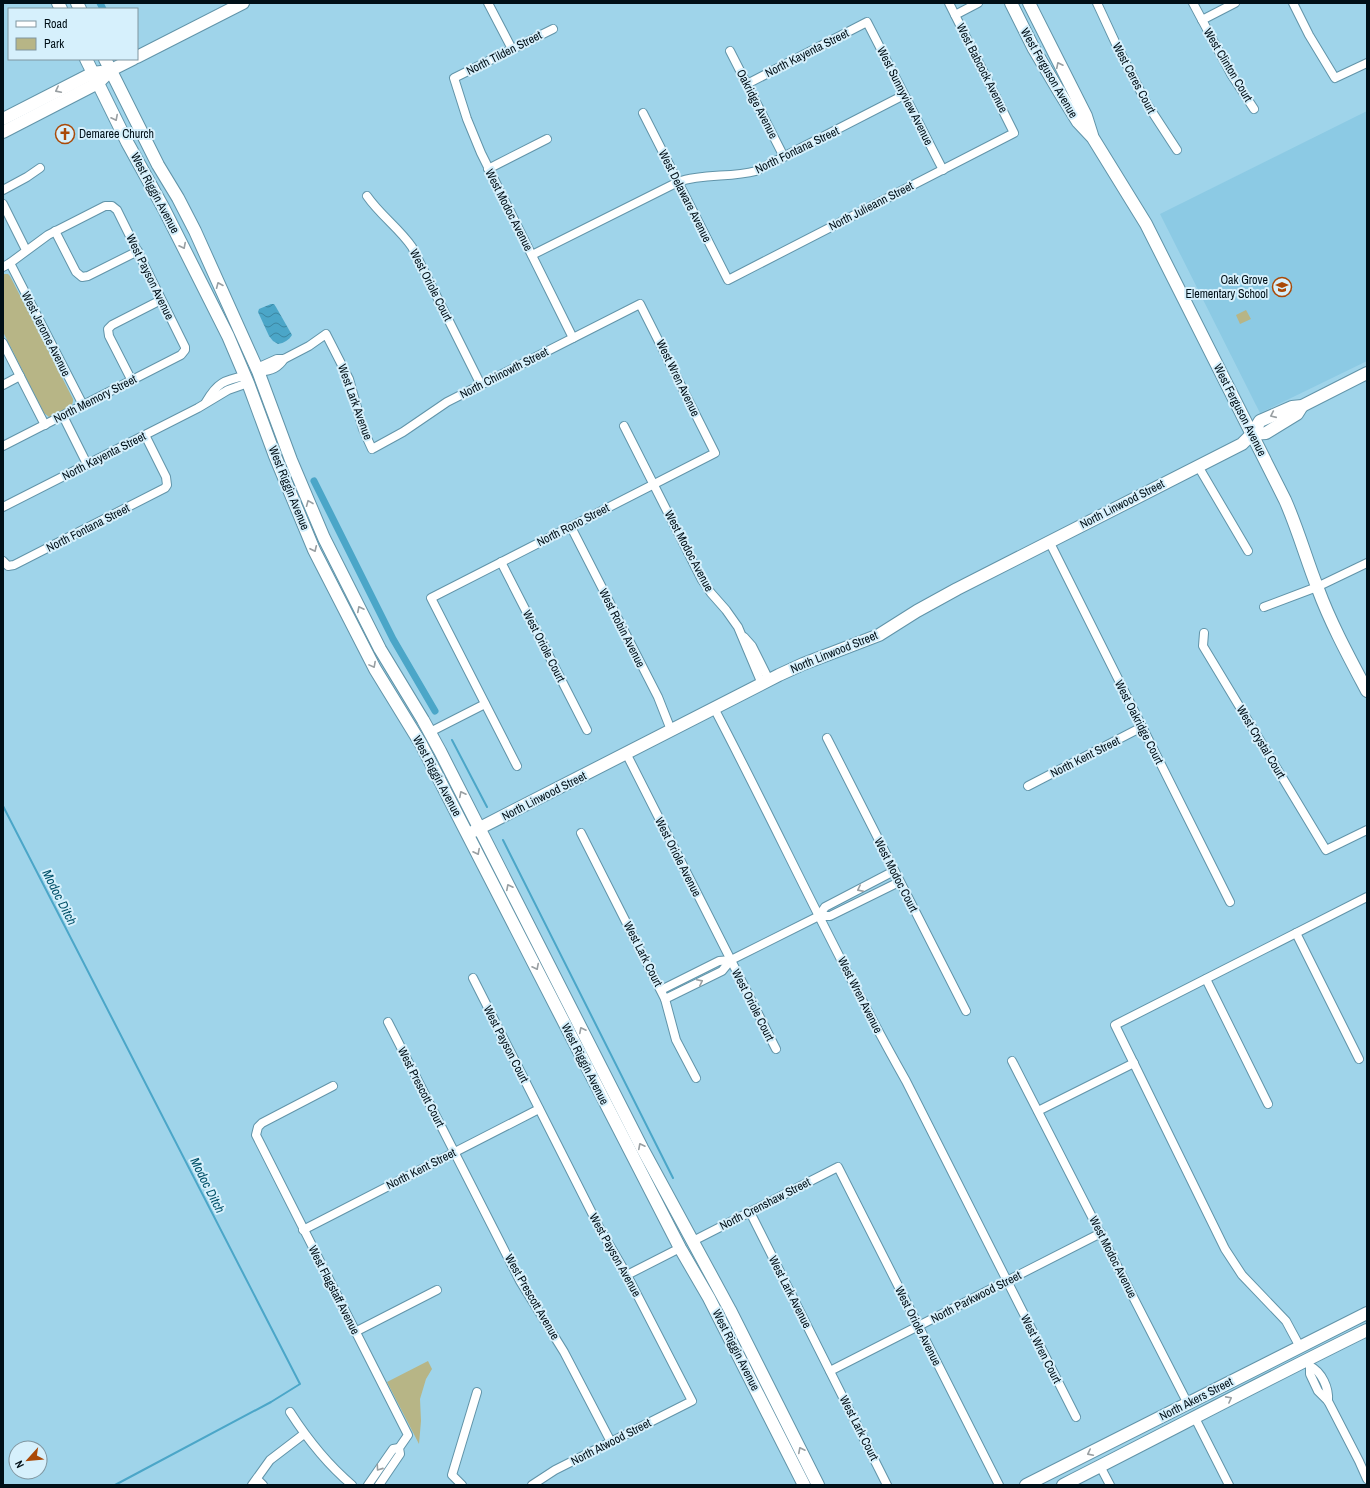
<svg xmlns="http://www.w3.org/2000/svg" width="1370" height="1488" viewBox="0 0 1370 1488" font-family="'Archivo Narrow',sans-serif">
	<defs>
		<pattern id="water-waves" width="16" height="10" patternUnits="userSpaceOnUse"><rect width="16" height="10" fill="#4ba6c8"/><path d="M0 5q4-4 8 0t8 0" fill="none" stroke="#3c86a1"/></pattern>
	</defs>
	<rect width="100%" height="100%" fill="#9fd4ea"/>
	<path fill="#8ccae4" d="M 1367,111 L 1367,361 L 1260,413 L 1160,214 Z"/>
	<g fill="#b7b586">
		<path d="M 3,274 L 8,274 L 10,276 L 73,399 C 74,409 60,413 52,416 L 49,417 L 44,413 L 3,332 Z"/>
		<path d="M 1246,310 L 1251,319 L 1240,324 L 1236,315 Z"/>
		<path d="M 428,1361 L 432,1369 L 426,1379 L 420,1399 L 421,1421 L 419,1444 L 387,1382 Z"/>
	</g>
	<path fill="url(#water-waves)" d="M 271,304 L 274,304 L 276,307 L 292,335 C 289,340 284,343 278,344 L 273,341 L 269,336 L 258,312 L 259,309 Z"/>
	<g fill="none" stroke-linecap="round" stroke-linejoin="round">
		<g stroke="#4ba6c8" stroke-width="2">
			<path d="M 452,740 L 487,807"/>
			<path d="M 3,806 L 300,1384 L 271,1402 L 115,1485"/>
			<path d="M 503,840 L 673,1178"/>
		</g>
		<g stroke="#4ba6c8" stroke-width="7">
			<path d="M 100,3 L 103,9"/>
			<path d="M 314,481 L 393,639 L 435,711"/>
		</g>
		<defs>
			<g id="street">
				<path d="M 488,3 L 512,49"/>
				<path d="M 1097,3 L 1116,44 L 1147,104 L 1177,150"/>
				<path d="M 1193,3 L 1231,74 L 1254,109"/>
				<path d="M 1293,3 L 1309,35 L 1335,78 L 1367,63"/>
				<path d="M 955,15 L 978,3"/>
				<path d="M 1202,20 L 1235,3"/>
				<path d="M 553,29 L 454,78 L 467,119 L 481,153 L 573,338"/>
				<path d="M 730,51 L 784,157"/>
				<path d="M 747,84 L 867,22 L 943,170"/>
				<path d="M 643,113 L 728,280 L 1014,133 L 949,3"/>
				<path d="M 488,169 L 547,139"/>
				<path d="M 3,190 L 27,177 L 40,168"/>
				<path d="M 367,196 C 380,215 399,228 412,247 L 481,385"/>
				<path d="M 3,204 L 26,250"/>
				<path d="M 55,231 L 76,272 L 82,277 L 88,276 L 138,251"/>
				<path d="M 532,255 L 678,182 C 704,173 730,178 756,171 L 904,95"/>
				<path d="M 10,263 L 83,405"/>
				<path d="M 3,267 L 10,263 L 48,235 L 105,206 L 112,206 L 117,210 L 185,347 L 185,350 L 181,355 L 3,446"/>
				<path d="M 3,343 L 45,425"/>
				<path d="M 257,368 L 277,359 L 284,359 L 309,346 L 326,334 L 349,379 L 363,429 L 372,449 L 403,432 L 447,402 L 640,304 L 715,453 L 431,598 L 517,766"/>
				<path d="M 258,371 C 269,372 278,368 284,359"/>
				<path d="M 132,381 L 109,336 L 108,329 L 112,325 L 161,300"/>
				<path d="M 3,385 L 20,376"/>
				<path d="M 206,402 C 217,383 224,380 245,376"/>
				<path d="M 63,416 L 87,464"/>
				<path d="M 624,426 L 702,580 L 711,593 L 726,610 L 738,627 L 762,684"/>
				<path d="M 1198,466 L 1248,551"/>
				<path d="M 3,507 L 198,408 L 228,390 L 248,383"/>
				<path d="M 571,527 L 658,697 L 671,730"/>
				<path d="M 1049,541 L 1230,902"/>
				<path d="M 3,561 L 8,566 L 14,565 L 165,488 L 167,485 L 166,477 L 145,435"/>
				<path d="M 501,562 L 587,730"/>
				<path d="M 1264,607 L 1317,587 L 1367,563"/>
				<path d="M 1204,633 L 1203,646 L 1326,850 L 1367,830"/>
				<path d="M 744,637 L 752,646 L 769,680"/>
				<path d="M 714,708 C 779,832 837,959 906,1081 L 1076,1417"/>
				<path d="M 430,732 L 485,704"/>
				<path d="M 827,738 L 966,1011"/>
				<path d="M 626,753 L 776,1049"/>
				<path d="M 1028,786 L 1142,727"/>
				<path d="M 581,833 L 665,999 L 676,1040 L 696,1078"/>
				<path d="M 819,916 L 825,907 L 894,871"/>
				<path d="M 1296,933 L 1359,1059"/>
				<path d="M 473,978 L 599,1227 L 627,1275 L 692,1401 L 555,1470 L 532,1485"/>
				<path d="M 1206,979 L 1268,1104"/>
				<path d="M 661,990 L 719,961 L 731,960 L 819,916 L 830,916 L 899,882"/>
				<path d="M 665,999 L 722,971 L 731,960"/>
				<path d="M 388,1022 L 520,1281 L 564,1352 L 611,1442"/>
				<path d="M 1012,1061 L 1188,1404"/>
				<path d="M 333,1086 L 262,1123 L 258,1127 L 256,1135 L 408,1435 L 399,1448 L 400,1454 L 379,1485"/>
				<path d="M 1038,1111 L 1134,1063"/>
				<path d="M 750,1212 L 887,1485"/>
				<path d="M 303,1230 L 539,1109"/>
				<path d="M 693,1241 L 838,1167 L 999,1485"/>
				<path d="M 627,1275 L 680,1248"/>
				<path d="M 355,1332 L 437,1290"/>
				<path d="M 1300,1347 L 1286,1321 L 1242,1275 L 1225,1249 L 1115,1025 L 1367,897"/>
				<path d="M 1307,1359 L 1310,1366 L 1310,1374 L 1318,1391 L 1328,1401 L 1359,1461 L 1367,1479"/>
				<path d="M 1310,1366 C 1322,1372 1329,1388 1328,1401"/>
				<path d="M 830,1371 L 1101,1233"/>
				<path d="M 290,1412 C 308,1440 327,1464 352,1485"/>
				<path d="M 1195,1418 L 1229,1485"/>
				<path d="M 1100,1466 L 1110,1485"/>
				<path d="M 257,1479 L 263,1485"/>
				<path d="M 252,1485 L 270,1460 L 304,1434"/>
				<path d="M 368,1485 L 393,1449 L 399,1448"/>
				<path d="M 462,1485 L 452,1475 L 477,1392"/>
			</g>
			<g id="secondary">
				<path d="M 58,3 L 61,9"/>
				<path d="M 77,3 L 80,9"/>
				<path d="M 1011,3 L 1034,49 L 1060,93 L 1078,122 L 1093,138 L 1146,224 L 1285,500 C 1298,529 1306,559 1318,589 C 1331,624 1349,657 1367,691"/>
				<path d="M 1029,3 L 1086,116 L 1092,135"/>
				<path d="M 137,57 L 243,3"/>
				<path d="M 86,59 L 127,142 L 164,209 L 228,336 L 248,383 L 275,456 L 314,550 L 375,669 L 421,744 L 680,1248 L 709,1298 L 804,1485"/>
				<path d="M 105,59 L 158,165 L 178,198 L 195,231 L 258,371 L 291,460 L 324,538 L 380,649 L 423,720 L 440,751 L 642,1148 L 730,1310 L 818,1485"/>
				<path d="M 3,119 L 93,73 L 101,72"/>
				<path d="M 3,132 L 98,83 L 111,70 L 133,59"/>
				<path d="M 1252,434 L 1266,433 L 1297,414 L 1302,406"/>
				<path d="M 474,831 L 779,675 L 803,664 L 879,635 L 917,611 L 957,589 L 1242,444 L 1252,434 L 1260,421 L 1292,407 L 1302,406 L 1367,373"/>
				<path d="M 1026,1485 L 1367,1313"/>
				<path d="M 1063,1485 C 1164,1434 1265,1380 1367,1330"/>
			</g>
		</defs>
		<use href="#street" stroke="#6194a9" stroke-width="10"/>
		<use href="#secondary" stroke="#6194a9" stroke-width="14"/>
		<use href="#street" stroke="#fff" stroke-width="8"/>
		<use href="#secondary" stroke="#fff" stroke-width="12"/>
	</g>
	<defs><path id="oneway-chevron" d="M-2-3.5L2.5 0L-2 3.5" fill="none" stroke-width="1.6" stroke-linecap="round" stroke-linejoin="round"/></defs>
	<g stroke="#999fa2">
		<use href="#oneway-chevron" transform="translate(1059 65) rotate(-116)"/>
		<use href="#oneway-chevron" transform="translate(58 90) rotate(153)"/>
		<use href="#oneway-chevron" transform="translate(115 118) rotate(63)"/>
		<use href="#oneway-chevron" transform="translate(183 246) rotate(63)"/>
		<use href="#oneway-chevron" transform="translate(219 285) rotate(-113)"/>
		<use href="#oneway-chevron" transform="translate(1273 415) rotate(156)"/>
		<use href="#oneway-chevron" transform="translate(309 503) rotate(-112)"/>
		<use href="#oneway-chevron" transform="translate(314 549) rotate(65)"/>
		<use href="#oneway-chevron" transform="translate(360 609) rotate(-117)"/>
		<use href="#oneway-chevron" transform="translate(373 665) rotate(62)"/>
		<use href="#oneway-chevron" transform="translate(462 794) rotate(-117)"/>
		<use href="#oneway-chevron" transform="translate(477 852) rotate(63)"/>
		<use href="#oneway-chevron" transform="translate(509 887) rotate(-117)"/>
		<use href="#oneway-chevron" transform="translate(860 889) rotate(153)"/>
		<use href="#oneway-chevron" transform="translate(536 967) rotate(63)"/>
		<use href="#oneway-chevron" transform="translate(700 982) rotate(-26)"/>
		<use href="#oneway-chevron" transform="translate(582 1030) rotate(-117)"/>
		<use href="#oneway-chevron" transform="translate(641 1146) rotate(-117)"/>
		<use href="#oneway-chevron" transform="translate(1229 1399) rotate(-28)"/>
		<use href="#oneway-chevron" transform="translate(801 1450) rotate(-117)"/>
		<use href="#oneway-chevron" transform="translate(1090 1453) rotate(153)"/>
		<use href="#oneway-chevron" transform="translate(379 1468) rotate(125)"/>
	</g>
	<defs>
		<symbol id="church-ring" viewBox="-11 -11 22 22"><circle r="9.5" fill="#d6f0fc" stroke="#aa4907" stroke-width="1.5"/><path d="M-1.2-6h2.4v3.5h3.3v2.4h-3.3V6h-2.4V-.1h-3.3v-2.4h3.3Z" fill="#aa4907"/></symbol>
		<symbol id="school-ring" viewBox="-11 -11 22 22"><circle r="9.5" fill="#d6f0fc" stroke="#aa4907" stroke-width="1.5"/><path d="M0-5L7-2L0 1L-7-2ZM-4 1L0 2.5L4 1V4Q0 6-4 4Z" fill="#aa4907"/></symbol>
	</defs>
	<g fill-rule="evenodd">
		<use href="#church-ring" x="54" y="123" width="22" height="22"/>
		<use href="#school-ring" x="1271" y="276" width="22" height="22"/>
	</g>
	<g text-anchor="middle" stroke-width="4" stroke-linejoin="round" paint-order="stroke">
		<g font-size="12" fill="#000f17" stroke="#d6f0fc">
			<text transform="translate(504 53) rotate(-27)" y="4">North Tilden Street</text>
			<text transform="translate(807 53) rotate(-27)" y="4">North Kayenta Street</text>
			<text transform="translate(1228 65) rotate(59)" y="4">West Clinton Court</text>
			<text transform="translate(982 68) rotate(63)" y="4">West Babcock Avenue</text>
			<text transform="translate(1049 73) rotate(60)" y="4">West Ferguson Avenue</text>
			<text transform="translate(1134 78) rotate(62)" y="4">West Ceres Court</text>
			<text transform="translate(905 96) rotate(63)" y="4">West Sunnyview Avenue</text>
			<text transform="translate(757 104) rotate(63)" y="4">Oakridge Avenue</text>
			<text transform="translate(797 150) rotate(-26)" y="4">North Fontana Street</text>
			<text transform="translate(155 193) rotate(62)" y="4">West Riggin Avenue</text>
			<text transform="translate(685 196) rotate(63)" y="4">West Delaware Avenue</text>
			<text transform="translate(871 206) rotate(-27)" y="4">North Julieann Street</text>
			<text transform="translate(509 210) rotate(63)" y="4">West Modoc Avenue</text>
			<text transform="translate(150 277) rotate(64)" y="4">West Payson Avenue</text>
			<text transform="translate(431 285) rotate(63)" y="4">West Oriole Court</text>
			<text transform="translate(46 334) rotate(63)" y="4">West Jerome Avenue</text>
			<text transform="translate(504 373) rotate(-27)" y="4">North Chinowth Street</text>
			<text transform="translate(678 378) rotate(64)" y="4">West Wren Avenue</text>
			<text transform="translate(95 399) rotate(-27)" y="4">North Memory Street</text>
			<text transform="translate(355 402) rotate(70)" y="4">West Lark Avenue</text>
			<text transform="translate(1240 410) rotate(63)" y="4">West Ferguson Avenue</text>
			<text transform="translate(104 456) rotate(-27)" y="4">North Kayenta Street</text>
			<text transform="translate(289 488) rotate(68)" y="4">West Riggin Avenue</text>
			<text transform="translate(1122 504) rotate(-27)" y="4">North Linwood Street</text>
			<text transform="translate(573 525) rotate(-27)" y="4">North Rono Street</text>
			<text transform="translate(88 528) rotate(-27)" y="4">North Fontana Street</text>
			<text transform="translate(689 551) rotate(62)" y="4">West Modoc Avenue</text>
			<text transform="translate(622 628) rotate(63)" y="4">West Robin Avenue</text>
			<text transform="translate(544 646) rotate(63)" y="4">West Oriole Court</text>
			<text transform="translate(834 652) rotate(-22)" y="4">North Linwood Street</text>
			<text transform="translate(1139 722) rotate(63)" y="4">West Oakridge Court</text>
			<text transform="translate(1261 742) rotate(59)" y="4">West Crystal Court</text>
			<text transform="translate(1085 757) rotate(-27)" y="4">North Kent Street</text>
			<text transform="translate(437 776) rotate(62)" y="4">West Riggin Avenue</text>
			<text transform="translate(544 796) rotate(-27)" y="4">North Linwood Street</text>
			<text transform="translate(678 857) rotate(63)" y="4">West Oriole Avenue</text>
			<text transform="translate(896 875) rotate(63)" y="4">West Modoc Court</text>
			<text transform="translate(643 954) rotate(63)" y="4">West Lark Court</text>
			<text transform="translate(860 995) rotate(63)" y="4">West Wren Avenue</text>
			<text transform="translate(753 1005) rotate(63)" y="4">West Oriole Court</text>
			<text transform="translate(506 1044) rotate(63)" y="4">West Payson Court</text>
			<text transform="translate(585 1064) rotate(63)" y="4">West Riggin Avenue</text>
			<text transform="translate(421 1087) rotate(63)" y="4">West Prescott Court</text>
			<text transform="translate(421 1169) rotate(-27)" y="4">North Kent Street</text>
			<text transform="translate(765 1204) rotate(-27)" y="4">North Crenshaw Street</text>
			<text transform="translate(615 1255) rotate(61)" y="4">West Payson Avenue</text>
			<text transform="translate(1113 1257) rotate(63)" y="4">West Modoc Avenue</text>
			<text transform="translate(334 1290) rotate(63)" y="4">West Flagstaff Avenue</text>
			<text transform="translate(790 1292) rotate(63)" y="4">West Lark Avenue</text>
			<text transform="translate(532 1297) rotate(60)" y="4">West Prescott Avenue</text>
			<text transform="translate(976 1297) rotate(-27)" y="4">North Parkwood Street</text>
			<text transform="translate(918 1326) rotate(63)" y="4">West Oriole Avenue</text>
			<text transform="translate(1041 1349) rotate(63)" y="4">West Wren Court</text>
			<text transform="translate(736 1350) rotate(63)" y="4">West Riggin Avenue</text>
			<text transform="translate(1196 1399) rotate(-27)" y="4">North Akers Street</text>
			<text transform="translate(859 1428) rotate(63)" y="4">West Lark Court</text>
			<text transform="translate(611 1442) rotate(-27)" y="4">North Atwood Street</text>
		</g>
		<g font-size="12" fill="#000f17" stroke="#d6f0fc" text-anchor="start">
			<text x="79" y="138">Demaree Church</text>
			<text x="1268" y="284" text-anchor="end">Oak Grove<tspan x="1268" dy="14">Elementary School</tspan></text>
		</g>
		<g font-size="13" font-style="italic" fill="#005068" stroke="#d6f0fc">
			<text transform="translate(60 897) rotate(63)" y="5">Modoc Ditch</text>
			<text transform="translate(208 1185) rotate(63)" y="5">Modoc Ditch</text>
		</g>
	</g>
	<rect width="1370" height="1488" fill="none" stroke="#000f17" stroke-width="8"/>
	<rect x="8" y="8" width="130" height="52" fill="#d6f0fc" stroke="#8096a0"/>
	<rect x="16" y="21" width="20" height="6" fill="#ffffff" stroke="#8096a0"/>
	<text x="44" y="28" font-size="12" fill="#000f17">Road</text>
	<rect x="16" y="38" width="20" height="12" fill="#b7b586" stroke="#8096a0"/>
	<text x="44" y="48" font-size="12" fill="#000f17">Park</text>
	<g transform="translate(28 1460) rotate(243)"><circle r="19" fill="#d6f0fc" stroke="#8096a0"/>
	<path d="M0-3L7 15L0 10L-7 15Z" fill="#aa4907"/>
	<text y="-6" font-size="11" font-weight="bold" text-anchor="middle" fill="#000f17">N</text>
	</g>
</svg>
